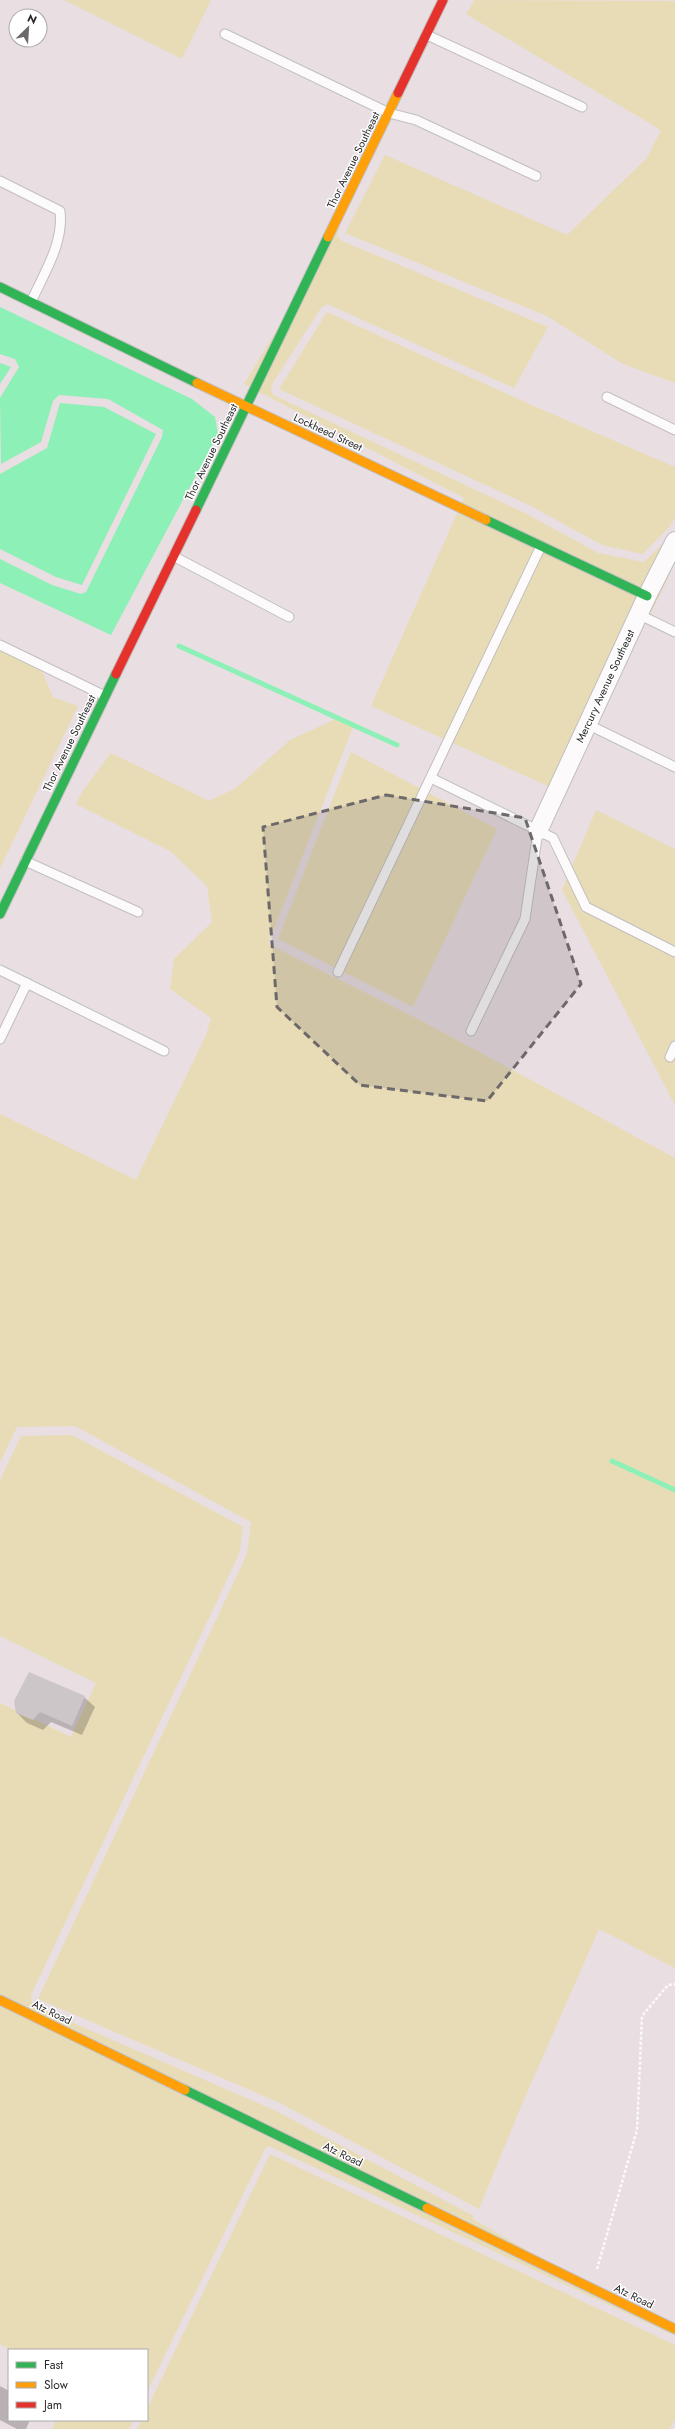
<svg xmlns="http://www.w3.org/2000/svg" width="675" height="2429" viewBox="0 0 675 2429" font-family="Jost,sans-serif">
	<rect width="100%" height="100%" fill="#e9dee1"/>
	<g fill="#e8dcb6">
		<path d="M 64,0 L 211,0 L 182,59 Z"/>
		<path d="M 475,0 L 675,1 L 675,383 L 623,364 L 547,316 L 345,233 L 385,155 L 567,235 L 647,158 L 661,130 L 466,14 Z"/>
		<path d="M 341,224 L 337,235 L 342,241 L 548,327 L 514,388 L 327,304 L 321,308 L 272,384 L 271,390 L 273,395 L 527,514 L 598,553 L 644,562 L 675,532 L 675,560 L 666,583 L 561,792 L 371,706 L 464,498 L 244,384 Z"/>
		<path d="M 327,312 L 529,404 L 675,467 L 675,518 L 670,526 L 643,554 L 602,545 L 531,506 L 279,389 Z"/>
		<path d="M 0,641 L 41,669 L 53,697 L 78,706 L 0,868 Z"/>
		<path d="M 336,719 L 353,727 L 268,944 L 422,1021 L 675,1158 L 675,1968 L 599,1929 L 522,2104 L 479,2209 L 278,2102 L 38,1999 L 247,1554 L 251,1522 L 75,1426 L 17,1427 L 0,1462 L 0,1114 L 136,1180 L 206,1035 L 211,1018 L 170,989 L 174,959 L 212,922 L 207,886 L 170,851 L 76,804 L 82,792 L 111,753 L 209,801 L 236,788 L 290,740 Z"/>
		<path d="M 351,752 L 497,829 L 413,1007 L 278,939 Z"/>
		<path d="M 596,810 L 675,849 L 675,1105 L 562,890 Z"/>
		<path d="M 72,1435 L 243,1527 L 240,1552 L 31,1995 L 32,2005 L 274,2110 L 474,2216 L 473,2219 L 675,2336 L 269,2146 L 265,2149 L 147,2392 L 147,2350 L 11,2350 L 0,2344 L 0,1703 L 71,1737 L 96,1683 L 0,1636 L 0,1480 L 21,1436 Z"/>
		<path d="M 270,2154 L 675,2345 L 675,2419 L 670,2429 L 137,2429 L 142,2420 L 147,2420 L 147,2409 Z"/>
		<path d="M 56,2420 L 134,2420 L 129,2429 L 52,2429 Z"/>
	</g>
	<g fill="#8cf0b7">
		<path d="M 0,307 L 192,399 L 215,417 L 218,434 L 111,635 L 0,583 L 0,559 L 52,585 L 81,594 L 86,592 L 162,437 L 163,430 L 108,399 L 59,395 L 53,401 L 41,442 L 1,464 L 0,398 L 19,367 L 15,359 L 0,354 Z"/>
		<path d="M 0,363 L 11,367 L 0,384 Z"/>
		<path d="M 60,403 L 104,407 L 156,434 L 82,585 L 56,577 L 0,549 L 0,474 L 47,448 Z"/>
	</g>
	<g fill="#0003">
		<path d="M 84,1697 L 95,1707 L 82,1735 L 51,1722 L 43,1730 L 27,1723 L 17,1713 Z"/>
		<path d="M 0,2386 L 9,2391 L 9,2420 L 30,2420 L 26,2429 L 17,2429 L 0,2420 Z"/>
	</g>
	<g fill="none" stroke-linecap="round" stroke-linejoin="round">
		<g stroke="#8cf0b7" stroke-width="5">
			<path d="M 179,646 L 397,745"/>
			<path d="M 612,1461 L 675,1490"/>
		</g>
	</g>
	<path fill="#cdc6c8" d="M 29,1672 L 85,1696 L 72,1726 L 40,1712 L 33,1720 L 16,1713 L 14,1701 Z"/>
	<g fill="none" stroke-linecap="round" stroke-linejoin="round">
		<defs>
			<g id="lane">
				<path d="M 225,34 L 389,113 L 416,120 L 536,176"/>
				<path d="M 427,35 L 582,107"/>
				<path d="M 0,181 L 60,211 C 64,243 44,273 31,302"/>
				<path d="M 607,397 L 675,430"/>
				<path d="M 173,556 L 289,617"/>
				<path d="M 638,614 L 675,632"/>
				<path d="M 0,645 L 105,696"/>
				<path d="M 587,724 L 675,767"/>
				<path d="M 431,778 L 553,838 L 586,907 L 675,952"/>
				<path d="M 25,861 L 138,912"/>
				<path d="M 0,970 L 164,1051"/>
				<path d="M 338,972 L 541,546"/>
				<path d="M 471,1031 L 525,919 L 538,831"/>
				<path d="M 0,1039 L 27,983"/>
				<path d="M 670,1057 L 675,1046"/>
			</g>
			<path id="street" d="M 538,831 L 647,596 L 675,541"/>
			<g id="fast">
				<path d="M 0,287 L 197,383"/>
				<path d="M 196,510 L 328,237"/>
				<path d="M 486,520 L 647,596"/>
				<path d="M 0,914 L 116,674"/>
				<path d="M 185,2090 L 427,2208"/>
			</g>
			<g id="slow">
				<path d="M 328,237 L 398,93"/>
				<path d="M 197,383 L 486,520"/>
				<path d="M 0,2000 L 185,2090"/>
				<path d="M 427,2208 L 675,2329"/>
			</g>
			<g id="jam">
				<path d="M 398,93 L 443,0"/>
				<path d="M 116,674 L 196,510"/>
			</g>
		</defs>
		<use href="#lane" stroke="#c0bfbf" stroke-width="11"/>
		<use href="#street" stroke="#c0bfbf" stroke-width="20"/>
		<use href="#fast" stroke="#c0bfbf" stroke-width="11"/>
		<use href="#slow" stroke="#c0bfbf" stroke-width="11"/>
		<use href="#jam" stroke="#c0bfbf" stroke-width="11"/>
		<path stroke="#fcfafa" stroke-width="2.5" stroke-dasharray="3 2" stroke-linecap="butt" d="M 597,2269 L 637,2130 L 642,2016 L 668,1985 L 675,1984"/>
		<use href="#lane" stroke="#fcfafa" stroke-width="9"/>
		<use href="#street" stroke="#fcfafa" stroke-width="18"/>
		<use href="#fast" stroke="#30b455" stroke-width="9"/>
		<use href="#slow" stroke="#ff9f0a" stroke-width="9"/>
		<use href="#jam" stroke="#e5322d" stroke-width="9"/>
	</g>
	<path fill="#6d696a" fill-opacity="0.2" stroke="#6d696a" stroke-width="3" stroke-dasharray="8 5" stroke-linejoin="round" d="M 386,795 L 525,818 L 581,984 L 487,1101 L 360,1085 L 277,1007 L 263,827 Z"/>
	<g text-anchor="middle" stroke-width="3" stroke-linejoin="round" paint-order="stroke">
		<g font-size="11" fill="#2a2a2a" stroke="#fff">
			<text transform="translate(353 160) rotate(-64)" y="4">Thor Avenue Southeast</text>
			<text transform="translate(328 432) rotate(25)" y="4">Lockheed Street</text>
			<text transform="translate(211 452) rotate(-64)" y="4">Thor Avenue Southeast</text>
			<text transform="translate(605 686) rotate(-65)" y="4">Mercury Avenue Southeast</text>
			<text transform="translate(69 743) rotate(-64)" y="4">Thor Avenue Southeast</text>
			<text transform="translate(52 2012) rotate(26)" y="4">Atz Road</text>
			<text transform="translate(343 2154) rotate(26)" y="4">Atz Road</text>
			<text transform="translate(634 2296) rotate(26)" y="4">Atz Road</text>
		</g>
	</g>
	<rect x="8" y="2349" width="140" height="72" fill="#ffffff" stroke="#aaaaaa"/>
	<rect x="16" y="2362" width="20" height="6" fill="#30b455" stroke="#aaaaaa"/>
	<text x="44" y="2369" font-size="12" fill="#2a2a2a">Fast</text>
	<rect x="16" y="2382" width="20" height="6" fill="#ff9f0a" stroke="#aaaaaa"/>
	<text x="44" y="2389" font-size="12" fill="#2a2a2a">Slow</text>
	<rect x="16" y="2402" width="20" height="6" fill="#e5322d" stroke="#aaaaaa"/>
	<text x="44" y="2409" font-size="12" fill="#2a2a2a">Jam</text>
	<g transform="translate(28 28) rotate(25)"><circle r="19" fill="#ffffff" stroke="#aaaaaa"/>
	<path d="M0-3L7 15L0 10L-7 15Z" fill="#6d696a"/>
	<text y="-6" font-size="11" font-weight="bold" text-anchor="middle" fill="#2a2a2a">N</text>
	</g>
</svg>
